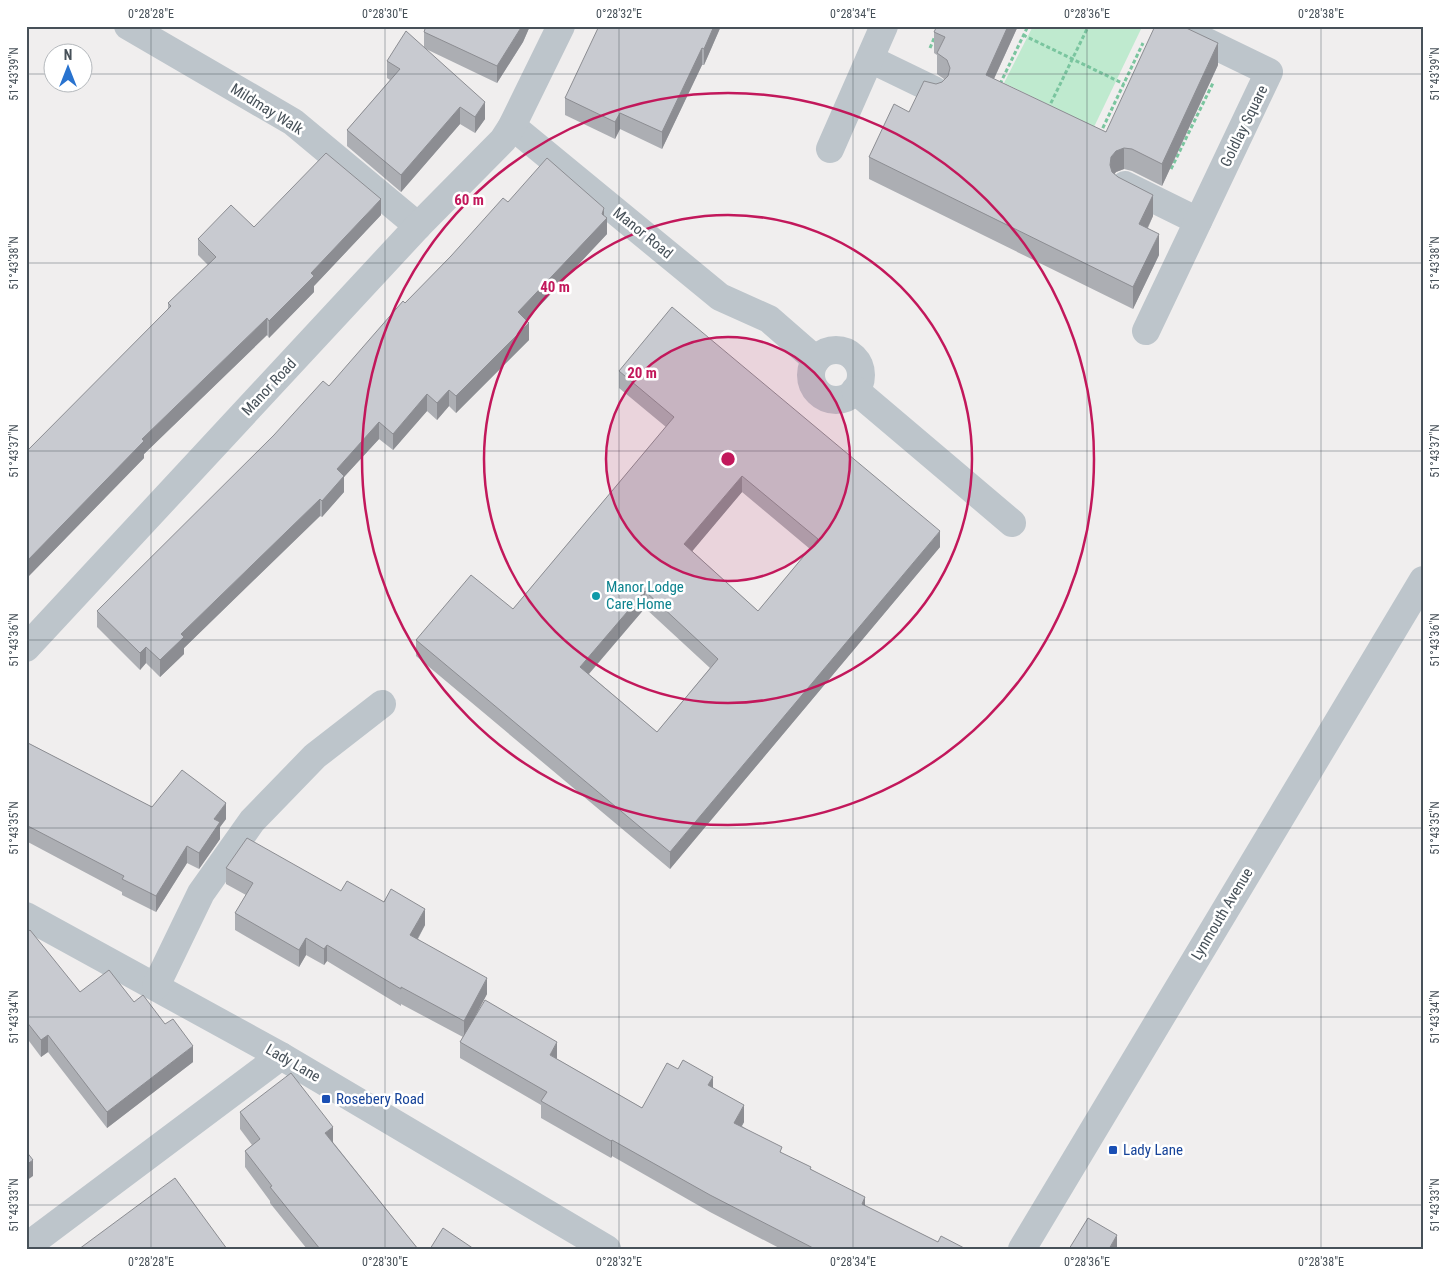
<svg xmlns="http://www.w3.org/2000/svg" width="1449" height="1275" viewBox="0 0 1449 1275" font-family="'Roboto Condensed',sans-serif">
	<rect width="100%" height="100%" fill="#f0eeee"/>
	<path fill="#bfeacf" d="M 1033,26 L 1142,27 L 1094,127 L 1004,83 Z"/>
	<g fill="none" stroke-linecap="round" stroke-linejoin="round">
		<g stroke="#7ac59f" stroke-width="3" stroke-dasharray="4 2.5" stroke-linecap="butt">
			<path d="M 1023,35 L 1124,84"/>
			<path d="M 930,48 L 935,36"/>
			<path d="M 1000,84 L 1028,26"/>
			<path d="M 1048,109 L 1087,29"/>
			<path d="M 1100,134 L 1143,43"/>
			<path d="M 1171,169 L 1213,83"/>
		</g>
		<g stroke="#bdc5cb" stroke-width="28">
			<path d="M 128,26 L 293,122 L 418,226"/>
			<path d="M 870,59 L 934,90"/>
			<path d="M 512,126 L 720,297 L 769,319 L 816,360"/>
			<path d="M 830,149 L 884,26"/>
			<path d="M 1125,185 L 1198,221"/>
			<path d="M 1146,331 L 1269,72 L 1174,26"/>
			<circle cx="836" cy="375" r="25"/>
			<path d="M 855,390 L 1012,523"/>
			<path d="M 26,648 L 418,226 L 503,140 L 512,126 L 561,26"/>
			<path d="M 26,916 L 281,1056 L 607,1249"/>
			<path d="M 156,986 L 201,893 L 252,821 L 315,756 L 382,704"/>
			<path d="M 26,1247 L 281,1056"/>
			<path d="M 1022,1249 L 1423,580"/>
		</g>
	</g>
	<g fill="#acaeb3" fill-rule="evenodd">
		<path d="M 426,26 L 530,26 L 523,42 L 497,83 L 426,49 L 485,119 L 475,133 L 460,124 L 401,192 L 347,146 L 347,130 L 390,80 L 387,78 L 387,61 L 424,47 L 424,32 Z"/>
		<path d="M 721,26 L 704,65 L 702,65 L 662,149 L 620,129 L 615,139 L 565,115 L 565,98 Z"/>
		<path d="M 1018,26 L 994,79 L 1106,132 L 1218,65 L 1162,186 L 1132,171 L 1124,169 L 1116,172 L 1114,174 L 1153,216 L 1148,228 L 1159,255 L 1133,309 L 869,179 L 869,157 L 909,112 L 936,84 L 942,82 L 944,79 L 937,74 L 937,55 L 934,53 L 934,32 Z"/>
		<path d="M 508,202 L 607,234 L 526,320 L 529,340 L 456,413 L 449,406 L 437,420 L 427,411 L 393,450 L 379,439 L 344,477 L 344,492 L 322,517 L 320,516 L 184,648 L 184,654 L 160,677 L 146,663 L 140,670 L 97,627 L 97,611 L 329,386 L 405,303 Z"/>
		<path d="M 381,215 L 314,286 L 314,292 L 269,338 L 267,335 L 144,454 L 144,458 L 26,579 L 168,308 L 168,303 L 208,265 L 198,255 L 198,239 L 254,227 Z"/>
		<path d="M 619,371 L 940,547 L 670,869 L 416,656 L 416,640 L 513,609 L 666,427 L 619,388 ZM 742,492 L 810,549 L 758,611 L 692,551 ZM 645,608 L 710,668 L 657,732 L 589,674 Z"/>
		<path d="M 26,742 L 152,807 L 226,819 L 220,827 L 220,839 L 199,869 L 187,863 L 156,912 L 122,895 L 122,892 L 26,841 Z"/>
		<path d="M 226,868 L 341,891 L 425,925 L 418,939 L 487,994 L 475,1017 L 557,1059 L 642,1108 L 713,1088 L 744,1122 L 742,1126 L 782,1153 L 811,1169 L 865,1206 L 938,1242 L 966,1249 L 781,1249 L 710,1212 L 612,1156 L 611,1158 L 541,1118 L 541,1105 L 460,1058 L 460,1042 L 463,1037 L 401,1004 L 401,1006 L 327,961 L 324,965 L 306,955 L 299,967 L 235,930 L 235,913 L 246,895 L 226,884 Z"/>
		<path d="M 26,933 L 80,992 L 134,1002 L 193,1062 L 107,1128 L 48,1052 L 41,1057 L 26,1037 Z"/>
		<path d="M 240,1112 L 333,1142 L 418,1249 L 307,1249 L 270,1203 L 270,1201 L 245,1167 L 245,1151 L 252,1145 L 240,1129 Z"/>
	</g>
	<g fill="#8c8d92">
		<path d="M 522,26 L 530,26 L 523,42 L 497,83 L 497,66 Z"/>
		<path d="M 714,26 L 721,26 L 704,65 L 704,49 Z"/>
		<path d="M 1008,26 L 1018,26 L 986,96 L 986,75 Z"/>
		<path d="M 1218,43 L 1218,65 L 1162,186 L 1162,164 Z"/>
		<path d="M 702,48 L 702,65 L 662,149 L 662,132 Z"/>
		<path d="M 485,102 L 485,119 L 475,133 L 475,117 Z"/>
		<path d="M 460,107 L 460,124 L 401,192 L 401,175 Z"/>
		<path d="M 620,113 L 620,129 L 615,139 L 615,122 Z"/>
		<path d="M 1124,148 L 1124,169 L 1116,172 L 1111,179 L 1110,165 L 1111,157 L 1116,151 Z"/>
		<path d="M 1153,195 L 1153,216 L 1139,245 L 1139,224 Z"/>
		<path d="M 381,199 L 381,215 L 314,286 L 314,292 L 269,338 L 269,321 L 311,273 Z"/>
		<path d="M 604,208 L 604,221 L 607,218 L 607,234 L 518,329 L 518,312 L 602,214 Z"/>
		<path d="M 1159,234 L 1159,255 L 1133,309 L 1133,287 Z"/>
		<path d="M 267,318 L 267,335 L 144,454 L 144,458 L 26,579 L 26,562 L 142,439 Z"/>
		<path d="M 529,323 L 529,340 L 456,413 L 456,396 Z"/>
		<path d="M 449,390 L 449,406 L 437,420 L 437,403 Z"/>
		<path d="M 427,394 L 427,411 L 393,450 L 393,434 Z"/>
		<path d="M 379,422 L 379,439 L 344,477 L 344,492 L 322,517 L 322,501 L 337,469 Z"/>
		<path d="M 742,476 L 742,492 L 684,561 L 684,544 Z"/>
		<path d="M 320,499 L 320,516 L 184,648 L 184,654 L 160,677 L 160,660 L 181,634 Z"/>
		<path d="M 940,531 L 940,547 L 670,869 L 670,852 Z"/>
		<path d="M 645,591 L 645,608 L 580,684 L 580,667 Z"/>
		<path d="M 146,647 L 146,663 L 140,670 L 140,653 Z"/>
		<path d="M 226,803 L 226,819 L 220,827 L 220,839 L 199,869 L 199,853 L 214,819 Z"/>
		<path d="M 187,846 L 187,863 L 156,912 L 156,896 Z"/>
		<path d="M 425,909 L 425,925 L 410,952 L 410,935 Z"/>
		<path d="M 306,938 L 306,955 L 299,967 L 299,950 Z"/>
		<path d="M 327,945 L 327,961 L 324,965 L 324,949 Z"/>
		<path d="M 487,978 L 487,994 L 464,1037 L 464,1021 Z"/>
		<path d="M 48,1035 L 48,1052 L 41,1057 L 41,1040 Z"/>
		<path d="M 557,1042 L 557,1059 L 550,1055 Z"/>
		<path d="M 193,1046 L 193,1062 L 107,1128 L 107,1112 Z"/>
		<path d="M 713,1077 L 713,1093 L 708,1085 Z"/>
		<path d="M 744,1105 L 744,1122 L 734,1139 L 734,1123 Z"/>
		<path d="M 333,1127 L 333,1144 L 325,1133 Z"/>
		<path d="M 612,1140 L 612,1156 L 611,1158 L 611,1141 Z"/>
		<path d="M 33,1160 L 33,1176 L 26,1181 L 26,1165 Z"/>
		<path d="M 865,1197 L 865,1214 L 862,1204 Z"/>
		<path d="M 1117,1235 L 1117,1249 L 1109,1249 Z"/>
	</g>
	<g fill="#c8cad0" stroke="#8c8d92" fill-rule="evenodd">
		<path d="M 426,26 L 522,26 L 497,66 L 424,32 Z"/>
		<path d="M 599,26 L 714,26 L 704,49 L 702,48 L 662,132 L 620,113 L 615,122 L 565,98 Z"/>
		<path d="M 937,26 L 1008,26 L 986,75 L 1106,132 L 1155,26 L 1182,26 L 1218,43 L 1162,164 L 1132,149 L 1124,148 L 1116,151 L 1111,157 L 1110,165 L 1112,172 L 1118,177 L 1153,195 L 1139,224 L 1159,234 L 1133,287 L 869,157 L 894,104 L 909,112 L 924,81 L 936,84 L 942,82 L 948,76 L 950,68 L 947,60 L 937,53 L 945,37 L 934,32 Z"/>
		<path d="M 406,31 L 485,102 L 475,117 L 460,107 L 401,175 L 347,130 L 400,69 L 387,61 Z"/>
		<path d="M 326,153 L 381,199 L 311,273 L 314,276 L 269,321 L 267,318 L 142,439 L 144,441 L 26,562 L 26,452 L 171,306 L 168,303 L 216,257 L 198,239 L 231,205 L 254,227 Z"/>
		<path d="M 547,158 L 604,208 L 602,214 L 607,218 L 518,312 L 529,323 L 456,396 L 449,390 L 437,403 L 427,394 L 393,434 L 379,422 L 337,469 L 344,476 L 322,501 L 320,499 L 181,634 L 184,637 L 160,660 L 146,647 L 140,653 L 97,611 L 274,435 L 323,381 L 329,386 L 403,301 L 405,303 L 451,256 L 503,198 L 508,202 Z"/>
		<path d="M 672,307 L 940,531 L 670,852 L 416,640 L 471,575 L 513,609 L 674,417 L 619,371 ZM 742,476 L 818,539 L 758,611 L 684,544 ZM 645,591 L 718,659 L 657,732 L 580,667 Z"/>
		<path d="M 26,742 L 152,807 L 182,770 L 226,803 L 214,819 L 220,822 L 199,853 L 187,846 L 156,896 L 122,879 L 124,876 L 26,825 Z"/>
		<path d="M 247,838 L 341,891 L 347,881 L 384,902 L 391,889 L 425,909 L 410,935 L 487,978 L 464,1021 L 401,987 L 401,989 L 327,945 L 324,949 L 306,938 L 299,950 L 235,913 L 253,883 L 226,868 Z"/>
		<path d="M 30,930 L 80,992 L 109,970 L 134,1002 L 143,995 L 165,1024 L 173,1019 L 193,1046 L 107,1112 L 48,1035 L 41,1040 L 26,1021 L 26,933 Z"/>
		<path d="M 485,1000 L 557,1042 L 550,1055 L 642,1108 L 667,1063 L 678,1069 L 683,1060 L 713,1077 L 708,1085 L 744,1105 L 734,1123 L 782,1147 L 780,1152 L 811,1167 L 810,1169 L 865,1197 L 862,1204 L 938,1242 L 941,1236 L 966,1249 L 815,1249 L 710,1195 L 612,1140 L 611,1141 L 541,1101 L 547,1092 L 460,1042 Z"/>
		<path d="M 291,1073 L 333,1127 L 325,1133 L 418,1249 L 320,1249 L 270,1187 L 272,1186 L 245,1151 L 260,1139 L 240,1112 Z"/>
		<path d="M 26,1151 L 33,1160 L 26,1165 Z"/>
		<path d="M 175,1178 L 227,1249 L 79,1249 Z"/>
		<path d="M 1088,1218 L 1117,1235 L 1109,1249 L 1069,1249 Z"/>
		<path d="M 443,1228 L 474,1249 L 430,1249 Z"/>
	</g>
	<path fill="none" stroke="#475159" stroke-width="1" stroke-opacity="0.45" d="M 151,26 L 151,1249M 385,26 L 385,1249M 619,26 L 619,1249M 853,26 L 853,1249M 1087,26 L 1087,1249M 1321,26 L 1321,1249M 26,74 L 52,74M 82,74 L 1423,74M 26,263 L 1423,263M 26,451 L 1423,451M 26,640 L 1423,640M 26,828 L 1423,828M 26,1017 L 1423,1017M 26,1205 L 1423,1205"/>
	<circle cx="728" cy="459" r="122" fill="#c2185b" fill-opacity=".12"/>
	<g fill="none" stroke="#c2185b" stroke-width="2.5">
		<circle cx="728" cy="459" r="122"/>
		<circle cx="728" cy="459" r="244"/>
		<circle cx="728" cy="459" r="366"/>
	</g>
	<circle fill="#0f9aa8" stroke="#fff" stroke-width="2" cx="596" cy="596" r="5"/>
	<g fill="#1a4fb4" stroke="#fff" stroke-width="2">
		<rect x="321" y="1094" width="10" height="10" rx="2.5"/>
		<rect x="1108" y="1145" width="10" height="10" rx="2.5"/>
	</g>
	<g text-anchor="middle" stroke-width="5" stroke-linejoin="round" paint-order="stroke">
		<g font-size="15" fill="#475159" stroke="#fff">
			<text transform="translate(267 109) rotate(32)" y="5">Mildmay Walk</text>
			<text transform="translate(1244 126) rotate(-64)" y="5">Goldlay Square</text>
			<text transform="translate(643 233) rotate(39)" y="5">Manor Road</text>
			<text transform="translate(269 387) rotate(-47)" y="5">Manor Road</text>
			<text transform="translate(1222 914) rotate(-59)" y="5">Lynmouth Avenue</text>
			<text transform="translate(293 1063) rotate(30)" y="5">Lady Lane</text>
		</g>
		<g font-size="15" fill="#0d838f" stroke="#fff" text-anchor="start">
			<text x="606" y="592">Manor Lodge<tspan x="606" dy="17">Care Home</tspan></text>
		</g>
		<g font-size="15" fill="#164399" stroke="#fff" text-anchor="start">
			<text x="336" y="1104">Rosebery Road</text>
			<text x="1123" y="1155">Lady Lane</text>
		</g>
	</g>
	<circle cx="728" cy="459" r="8" fill="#c2185b" stroke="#fff" stroke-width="2.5"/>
	<g font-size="15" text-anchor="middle" font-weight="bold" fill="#c2185b" stroke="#fff" stroke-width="5" stroke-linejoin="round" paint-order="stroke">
		<text x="469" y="205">60 m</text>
		<text x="555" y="292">40 m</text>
		<text x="642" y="378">20 m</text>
	</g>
	<rect width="1449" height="1275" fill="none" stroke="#ffffff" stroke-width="55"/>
	<g transform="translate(68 68)"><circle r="24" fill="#ffffff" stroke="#b5b9bd"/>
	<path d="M0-4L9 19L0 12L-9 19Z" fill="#2973cf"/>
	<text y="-8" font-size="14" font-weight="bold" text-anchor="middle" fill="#475159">N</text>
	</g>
	<rect x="28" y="28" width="1394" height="1220" fill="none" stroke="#475159" stroke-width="2"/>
	<g font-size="12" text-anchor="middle" fill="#475159">
		<text x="151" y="18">0°28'28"E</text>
		<text x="385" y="18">0°28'30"E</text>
		<text x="619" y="18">0°28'32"E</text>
		<text x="853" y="18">0°28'34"E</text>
		<text x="1087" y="18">0°28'36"E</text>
		<text x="1321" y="18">0°28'38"E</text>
		<text transform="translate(14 74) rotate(-90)" y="4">51°43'39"N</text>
		<text transform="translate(1435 74) rotate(-90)" y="4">51°43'39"N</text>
		<text transform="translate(14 263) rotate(-90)" y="4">51°43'38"N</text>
		<text transform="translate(1435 263) rotate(-90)" y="4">51°43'38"N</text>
		<text transform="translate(14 451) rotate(-90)" y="4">51°43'37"N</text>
		<text transform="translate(1435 451) rotate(-90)" y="4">51°43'37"N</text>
		<text transform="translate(14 640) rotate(-90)" y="4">51°43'36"N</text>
		<text transform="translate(1435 640) rotate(-90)" y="4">51°43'36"N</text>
		<text transform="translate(14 828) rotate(-90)" y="4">51°43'35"N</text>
		<text transform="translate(1435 828) rotate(-90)" y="4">51°43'35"N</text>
		<text transform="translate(14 1017) rotate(-90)" y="4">51°43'34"N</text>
		<text transform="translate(1435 1017) rotate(-90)" y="4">51°43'34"N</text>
		<text transform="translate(14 1205) rotate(-90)" y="4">51°43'33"N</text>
		<text transform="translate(1435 1205) rotate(-90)" y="4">51°43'33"N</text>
		<text x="151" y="1266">0°28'28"E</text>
		<text x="385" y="1266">0°28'30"E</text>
		<text x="619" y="1266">0°28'32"E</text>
		<text x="853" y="1266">0°28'34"E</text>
		<text x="1087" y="1266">0°28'36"E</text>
		<text x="1321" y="1266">0°28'38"E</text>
	</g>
</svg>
